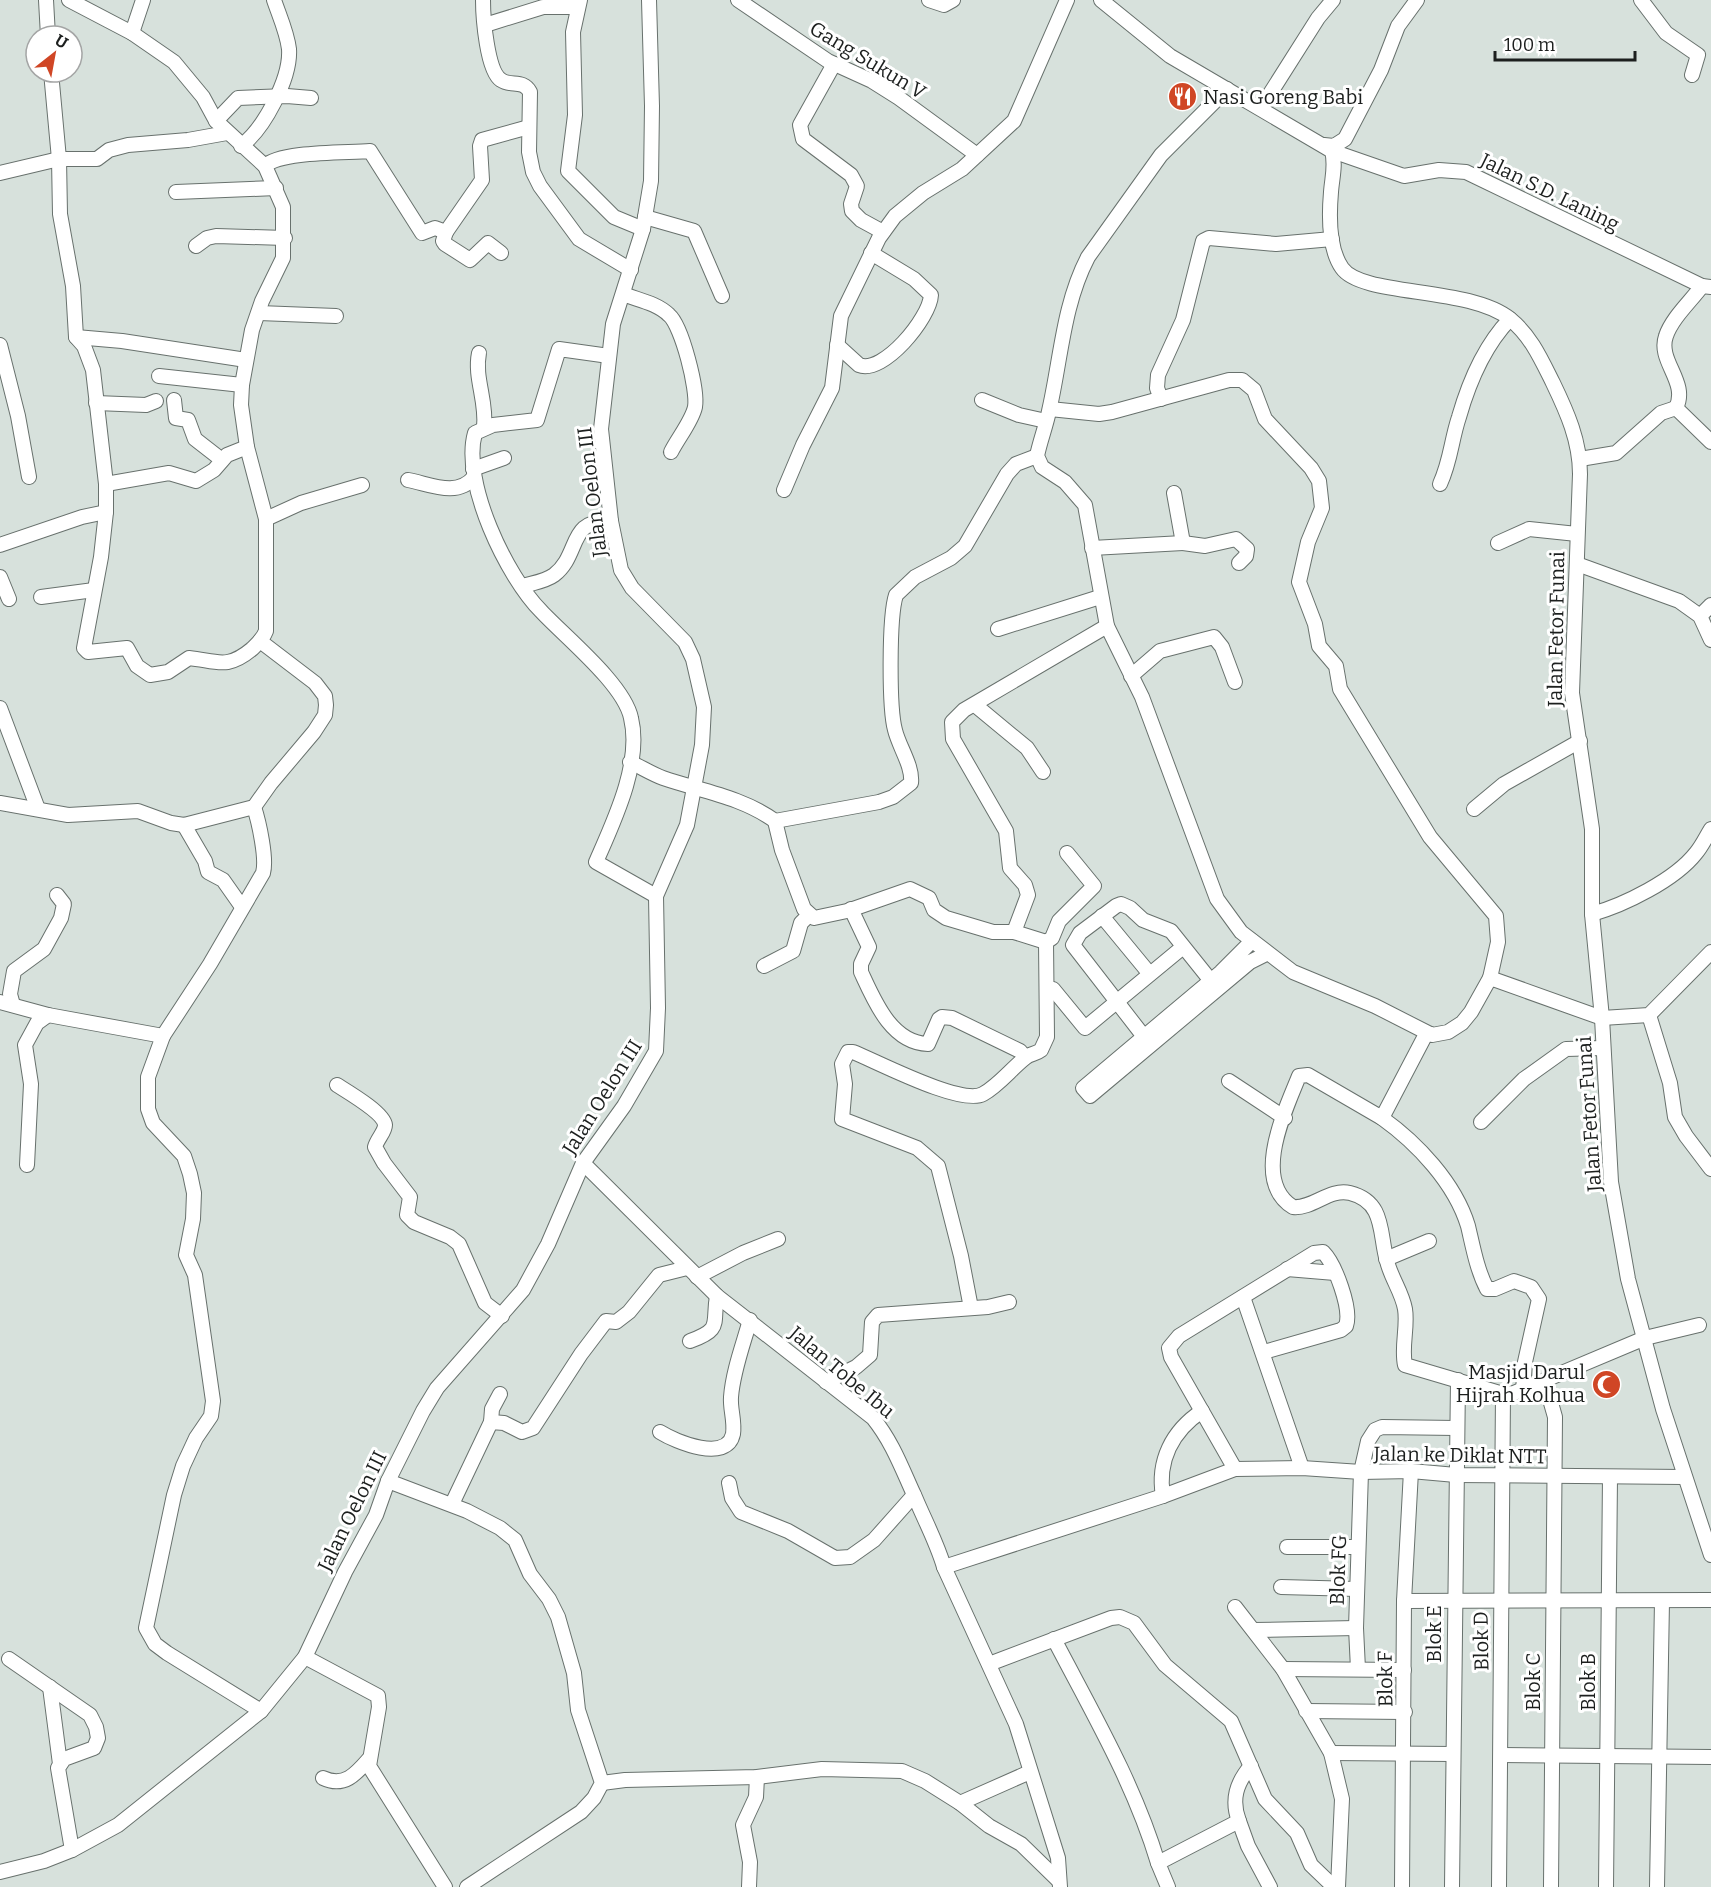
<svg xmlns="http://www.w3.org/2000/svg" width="1711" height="1887" viewBox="0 0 1711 1887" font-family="Bitter,serif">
	<rect width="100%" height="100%" fill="#d7e1dc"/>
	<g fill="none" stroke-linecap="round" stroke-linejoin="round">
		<defs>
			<g id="minor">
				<path d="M 46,0 L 48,36"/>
				<path d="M 483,0 C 483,17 487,71 501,80 C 511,87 523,79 530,92 L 529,152 L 533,172 L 540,186 L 579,239 L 631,270"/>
				<path d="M 580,0 L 573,32 L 575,115 L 568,171 L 614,217 L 643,229"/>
				<path d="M 738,0 L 828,61 L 872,81 L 899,98 L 977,155"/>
				<path d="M 929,0 L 944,5 L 953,0"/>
				<path d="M 1101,0 L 1170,56 L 1332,151 C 1336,165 1332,178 1331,192 C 1329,215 1328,248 1342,268 C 1362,297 1469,286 1510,319 C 1531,336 1541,359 1553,383 C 1567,412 1580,441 1580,474 L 1572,693 L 1592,829 L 1592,914 L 1602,1018 L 1611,1182 L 1628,1279 L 1663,1409 L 1711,1555"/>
				<path d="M 1641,0 L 1666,33 L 1698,55 L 1692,75"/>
				<path d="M 485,25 L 543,7 L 578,7"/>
				<path d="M 132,33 L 143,0"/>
				<path d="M 834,64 L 800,125 L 803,139 L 851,175 L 857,186 L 851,204 L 852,211 L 861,220 L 883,232"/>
				<path d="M 51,72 L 59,159 L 60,214 L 73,286 L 76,337 L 84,346 L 93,370 L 106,484 L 106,512 L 101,557 L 84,648 L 88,652 L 127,648 L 137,666 L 150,675 L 168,672 L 189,658 C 217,661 227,670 252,649 C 258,643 263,639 266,631 L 266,519 L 247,447 L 241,405 L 242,385 L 252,330 L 262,301 L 283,258 L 283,207 L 265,166 L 216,121 L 203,97 L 174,62 L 132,33 L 69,0"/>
				<path d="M 1227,89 L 1161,155 L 1088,257 C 1063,305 1061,359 1049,411 C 1046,426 1040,441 1037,456 L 1042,467 L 1065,482 L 1085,505 L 1107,626 L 1142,697 L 1217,899 L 1241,932 L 1293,972 L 1375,1006 L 1432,1035 L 1448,1032 L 1462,1023 L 1471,1012 L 1490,978 L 1602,1018 L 1649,1015 L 1711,952"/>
				<path d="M 1261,108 L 1318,18 L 1333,0"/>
				<path d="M 216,121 L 238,98 L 287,96 L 311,98"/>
				<path d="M 1324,145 L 1334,146 L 1345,139 L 1381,70 L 1398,26 L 1417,0"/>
				<path d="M 241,146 C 264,129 291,78 289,49 C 287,32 279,15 274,0"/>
				<path d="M 1332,151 L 1404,176 L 1439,170 L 1466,172 L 1702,286 L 1711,287"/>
				<path d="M 265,166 C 280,151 346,153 370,151 L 422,233 L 435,228 L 446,232 L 482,180 L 480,146 L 482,140 L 529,127"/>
				<path d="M 0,173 L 59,159 L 97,159 L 109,150 L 128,145 L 188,140 L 227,133"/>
				<path d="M 176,192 L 276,188"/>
				<path d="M 645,217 L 694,231 L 722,296"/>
				<path d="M 446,232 L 443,241 L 445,244 L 470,260 L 488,243 L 501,253"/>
				<path d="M 196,246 L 207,238 L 216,236 L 285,238"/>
				<path d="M 623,294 C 638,300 657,303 669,315 C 682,326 698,390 695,407 C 692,421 678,438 671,452"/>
				<path d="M 259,313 L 336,316"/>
				<path d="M 76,337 L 122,341 L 246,360"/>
				<path d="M 0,345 L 18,416 L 29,477"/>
				<path d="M 837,345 L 859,365 C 883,375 930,318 931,295 L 914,279 L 871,253"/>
				<path d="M 479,353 C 474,378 487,401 484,427"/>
				<path d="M 609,356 L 559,349 L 537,420 L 493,425 L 475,433 C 461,482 507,577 541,611 C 564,636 624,684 631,718 C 642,763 614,821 596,862 L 656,896"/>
				<path d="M 159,376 L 242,385"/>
				<path d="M 1161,399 L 1157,388 L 1158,375 L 1183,320 L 1203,241 L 1209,238 L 1276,244 L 1332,239"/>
				<path d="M 174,400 L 176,418 L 188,420 L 195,439 L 222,460"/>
				<path d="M 982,400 L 1019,415 L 1046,421"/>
				<path d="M 96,403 L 146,405 L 156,401"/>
				<path d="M 1676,408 C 1689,382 1657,361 1666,336 C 1672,318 1691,301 1702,286"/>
				<path d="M 1050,409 L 1099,414 L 1112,412 L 1229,380 L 1242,380 L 1254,390 L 1265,419 L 1311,468 L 1319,481 L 1322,508 L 1308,542 L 1299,582 L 1315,624 L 1319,646 L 1336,666 L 1340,689 L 1430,837 L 1496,916 L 1498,942 L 1490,978"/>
				<path d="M 1580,459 L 1616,453 L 1661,413 L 1676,408 L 1711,442"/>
				<path d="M 473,469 L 504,458"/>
				<path d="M 408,480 C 430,484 457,498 474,477"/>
				<path d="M 106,484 L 169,473 L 196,481 L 214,470 L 227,455 L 247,447"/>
				<path d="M 1440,484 C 1451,460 1451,441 1459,417 C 1469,382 1484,346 1510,319"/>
				<path d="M 784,490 L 803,445 L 832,388 L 841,316 L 879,238 L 895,216 L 923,193 L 962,169 L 1014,121 L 1067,0"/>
				<path d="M 266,519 L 301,503 L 362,485"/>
				<path d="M 1183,543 L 1205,546 L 1236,539 L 1247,549 L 1246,556 L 1239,563"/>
				<path d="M 1498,543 L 1529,529 L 1577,534"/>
				<path d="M 0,545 L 82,517 L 106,512"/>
				<path d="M 1092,548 L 1183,543 L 1174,493"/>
				<path d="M 1577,564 L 1679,601 L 1700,616 L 1711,640"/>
				<path d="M 0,577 L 9,599"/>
				<path d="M 523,586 C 533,583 546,581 554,575 C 581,554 567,519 611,521"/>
				<path d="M 41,597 L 94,590"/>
				<path d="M 1700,616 L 1711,605"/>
				<path d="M 998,629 L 1100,597"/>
				<path d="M 1131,676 L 1160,651 L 1214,637 L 1222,647 L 1235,682"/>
				<path d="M 975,705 L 1027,748 L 1043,772"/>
				<path d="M 0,708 L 38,809"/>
				<path d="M 630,762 C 641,767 652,774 663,778 C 701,791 742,797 775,821 L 782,850 L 804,909 L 814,918 L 847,911 L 910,889 L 929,898 L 934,910 L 946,918 L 993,932 L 1014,932 L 1046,942"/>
				<path d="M 0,803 L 68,815 L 138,811 L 171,823 L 184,825 L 254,807 L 271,783 L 314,732 L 325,715 L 326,705 L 325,696 L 315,683 L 260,641"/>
				<path d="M 1474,809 L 1504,784 L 1580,741"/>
				<path d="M 775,821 L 879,802 L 893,797 L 911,783 C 913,766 899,747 895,730 C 889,708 889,616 896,595 L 915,577 L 951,558 L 965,546 L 1007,474 L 1016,464 L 1037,456"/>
				<path d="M 184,825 L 205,861 L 208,872 L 223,880 L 242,907"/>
				<path d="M 851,909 L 869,947 L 861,964 L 861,972 C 874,1000 891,1043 928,1044 L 939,1019 L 942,1017 L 952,1018 L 1020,1051 L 1025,1057"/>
				<path d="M 1592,914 C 1624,905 1675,880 1696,853 C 1702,846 1706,837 1711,829"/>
				<path d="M 1102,916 L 1149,973"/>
				<path d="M 1014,932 L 1028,895 L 1025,885 L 1010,868 L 1006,831 L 953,739 L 952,722 L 964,710 L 1107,626"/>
				<path d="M 1252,941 L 1221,972 L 1083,1088 L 1090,1096 L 1250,962 L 1266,954"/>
				<path d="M 1046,942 L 1052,938 L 1059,921 L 1094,886 L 1067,853"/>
				<path d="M 764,966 L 793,951 L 801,923 L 809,915"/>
				<path d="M 1053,989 L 1085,1028 L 1183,947"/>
				<path d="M 0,1002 L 48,1015 L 163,1036 L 148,1077 L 148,1109 L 153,1123 L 184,1156 L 190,1174 L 194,1193 L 193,1219 L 186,1255 L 195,1275 L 213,1401 L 211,1416 L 196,1438 L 183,1466 L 174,1495 L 146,1628 L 155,1644 L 167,1653 L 261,1711"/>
				<path d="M 13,1005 L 10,994 L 14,971 L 44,949 L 61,918 L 64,904 L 57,895"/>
				<path d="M 1649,1015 L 1670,1083 L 1675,1117 L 1686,1136 L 1711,1169"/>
				<path d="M 1426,1034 L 1382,1118 L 1308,1075 L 1299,1076 C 1285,1111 1251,1181 1293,1207 C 1313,1209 1329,1188 1350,1193 C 1386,1202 1379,1235 1387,1261 C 1391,1278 1402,1292 1405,1309 C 1408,1327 1401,1347 1405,1365 L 1503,1394 L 1514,1393 L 1645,1338 L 1699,1325"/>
				<path d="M 163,1036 L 210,964 L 263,873 C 267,859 259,822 254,807"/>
				<path d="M 1145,1038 L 1073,945 L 1080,933 L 1116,906 L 1121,904 L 1130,908 L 1143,920 L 1171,931 L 1215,986"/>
				<path d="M 1229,1081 L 1285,1118"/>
				<path d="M 337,1085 C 348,1092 384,1113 385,1125 C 385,1132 377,1139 375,1147 L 384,1163 L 410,1197 L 407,1215 L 414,1222 L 450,1237 L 459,1244 L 485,1303 L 502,1316"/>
				<path d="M 1382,1118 C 1417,1143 1455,1183 1468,1226 C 1473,1247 1477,1270 1487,1289 L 1495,1289 L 1514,1281 L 1531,1287 L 1539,1299 L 1525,1362 L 1523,1391"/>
				<path d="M 1481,1122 L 1524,1079 L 1566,1049 L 1603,1048"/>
				<path d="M 583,1163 L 717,1296 L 873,1418 C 893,1443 902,1469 915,1497 C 925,1521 937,1543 944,1567 L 1016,1724 L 1058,1858 L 1060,1887"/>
				<path d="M 27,1165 L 31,1084 L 25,1045 L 37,1023 L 48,1015"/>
				<path d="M 1386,1259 L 1429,1241"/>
				<path d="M 1287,1269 L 1335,1273"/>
				<path d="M 697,1277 L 743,1253 L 778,1239"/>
				<path d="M 1243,1297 L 1302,1468"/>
				<path d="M 971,1308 L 961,1256 L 938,1166 L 917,1148 L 842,1119 L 845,1084 L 842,1064 L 848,1052 L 853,1052 C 876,1061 961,1106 983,1094 C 999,1085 1011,1069 1025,1058 C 1029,1054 1036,1054 1041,1050 L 1047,1037 L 1046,942"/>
				<path d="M 690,1341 C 723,1329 712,1324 717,1296"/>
				<path d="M 826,1382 L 856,1367 L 870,1355 L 872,1322 L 878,1315 L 988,1307 L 1009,1302"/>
				<path d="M 1545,1382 L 1555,1417 L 1551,1887"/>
				<path d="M 491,1422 L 492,1409 L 500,1394"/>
				<path d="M 660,1432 C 676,1442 727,1463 733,1434 C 735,1421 730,1409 731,1397 C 733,1371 743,1345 750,1320"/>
				<path d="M 1235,1469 L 1171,1357 L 1169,1348 L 1179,1336 L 1314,1253 L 1323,1252 C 1335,1264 1352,1309 1346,1326 L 1341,1330 L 1264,1352"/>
				<path d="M 388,1481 L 467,1511 L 500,1528 L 515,1540 L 530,1574 L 549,1599 L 558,1617 L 574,1673 L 578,1710 L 602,1783 L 594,1798 L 581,1812 L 467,1887"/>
				<path d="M 729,1483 L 732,1498 L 741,1512 L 788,1531 L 835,1558 L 850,1557 L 874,1540 L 914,1495"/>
				<path d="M 1163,1496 C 1157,1461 1172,1431 1202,1411"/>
				<path d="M 452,1504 L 491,1422 L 504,1423 L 522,1432 L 533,1428 L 581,1354 L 606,1321 L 616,1322 L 629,1312 L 659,1275 L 687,1268"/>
				<path d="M 1287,1547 L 1358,1547"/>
				<path d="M 944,1567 L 1163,1496 L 1235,1469 L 1302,1468 L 1361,1472 L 1411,1471 L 1456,1475 L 1684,1477"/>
				<path d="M 1281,1587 L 1357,1589"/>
				<path d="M 1404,1601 L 1711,1600"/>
				<path d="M 1235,1607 L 1283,1669 L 1331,1753 L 1342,1799 L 1338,1887"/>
				<path d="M 1254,1630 L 1356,1628"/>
				<path d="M 1054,1639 C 1092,1712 1134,1783 1158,1863"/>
				<path d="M 305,1657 L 378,1696 L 379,1707 L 369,1766 L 445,1887"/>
				<path d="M 9,1659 L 90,1715 L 96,1727 L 98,1738 L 94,1748 L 64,1759 L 58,1768 L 72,1850"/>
				<path d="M 989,1664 L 1111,1618 L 1120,1617 L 1134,1623 L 1165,1665 L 1231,1721 L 1265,1799 L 1297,1833 L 1311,1865 L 1334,1887"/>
				<path d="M 1283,1669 L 1404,1670"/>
				<path d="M 1358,1669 L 1356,1628 L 1361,1472 L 1368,1441 L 1375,1430 L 1382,1427 L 1456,1428"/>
				<path d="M 50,1687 L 60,1764"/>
				<path d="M 1306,1711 L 1405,1712"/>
				<path d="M 1331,1753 L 1453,1754"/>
				<path d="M 1501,1755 L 1711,1757"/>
				<path d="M 323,1778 C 344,1788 356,1774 369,1759"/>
				<path d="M 602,1783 L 625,1780 L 757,1777 L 822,1769 L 902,1771 L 925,1781 L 960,1803 L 989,1826 L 1021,1844 L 1058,1880"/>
				<path d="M 960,1803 L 1030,1772"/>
				<path d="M 1239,1821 L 1248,1846 L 1270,1887"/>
				<path d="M 0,1872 L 44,1861 L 72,1850 L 118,1825 L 261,1711 L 305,1657 L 345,1572 L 376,1515 L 388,1481 L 423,1411 L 437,1388 L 523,1290 L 548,1244 L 583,1163 L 624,1106 L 656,1051 L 658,1008 L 656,896 L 687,825 L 702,745 L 704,707 L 693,659 L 685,642 L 632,588 L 621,570 L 611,521 L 601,429 L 613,324 L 643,229 L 651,181 L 652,106 L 649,0"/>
				<path d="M 749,1887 L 750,1862 L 743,1825 L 756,1797 L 757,1777"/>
				<path d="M 1168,1887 L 1158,1863 L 1239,1821 C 1231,1800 1236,1783 1251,1766"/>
				<path d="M 1402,1887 L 1404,1601 L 1411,1471"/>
				<path d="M 1452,1887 L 1458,1380"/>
				<path d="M 1499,1887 L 1503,1394"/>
				<path d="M 1606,1887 L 1610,1477"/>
				<path d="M 1657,1887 L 1662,1601"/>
			</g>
		</defs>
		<use href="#minor" stroke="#68716d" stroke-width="16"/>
		<use href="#minor" stroke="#fff" stroke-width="14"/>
	</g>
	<defs>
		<symbol id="restaurant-disc" viewBox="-11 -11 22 22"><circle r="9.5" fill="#d04625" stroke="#fff"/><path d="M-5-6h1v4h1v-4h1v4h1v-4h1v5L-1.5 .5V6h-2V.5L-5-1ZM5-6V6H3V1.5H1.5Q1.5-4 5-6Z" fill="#fff"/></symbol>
		<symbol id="mosque-disc" viewBox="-11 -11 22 22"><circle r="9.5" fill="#d04625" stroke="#fff"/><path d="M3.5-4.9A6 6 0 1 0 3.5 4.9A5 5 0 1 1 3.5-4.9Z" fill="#fff"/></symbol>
	</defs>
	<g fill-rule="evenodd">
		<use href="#restaurant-disc" x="1166" y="80" width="33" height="33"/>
		<use href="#mosque-disc" x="1590" y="1368" width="33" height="33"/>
	</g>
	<g text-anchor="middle" stroke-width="6" stroke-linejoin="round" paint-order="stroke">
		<g font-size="20" fill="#1c1f1e" stroke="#fff">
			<text transform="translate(868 60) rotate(31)" y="7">Gang Sukun V</text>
			<text transform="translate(1550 192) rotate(26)" y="7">Jalan S.D. Laning</text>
			<text transform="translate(592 492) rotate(-97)" y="7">Jalan Oelon III</text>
			<text transform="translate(1556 629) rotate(-89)" y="7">Jalan Fetor Funai</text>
			<text transform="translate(602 1097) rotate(-58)" y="7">Jalan Oelon III</text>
			<text transform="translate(1589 1114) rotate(-94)" y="7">Jalan Fetor Funai</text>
			<text transform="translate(842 1372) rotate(40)" y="7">Jalan Tobe Ibu</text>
			<text transform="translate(1460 1455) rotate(1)" y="7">Jalan ke Diklat NTT</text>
			<text transform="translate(352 1511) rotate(-64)" y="7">Jalan Oelon III</text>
			<text transform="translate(1338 1570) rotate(-88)" y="7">Blok FG</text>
			<text transform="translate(1434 1634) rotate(-90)" y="7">Blok E</text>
			<text transform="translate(1481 1641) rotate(-91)" y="7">Blok D</text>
			<text transform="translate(1385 1679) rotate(-91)" y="7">Blok F</text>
			<text transform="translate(1533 1682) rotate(-90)" y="7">Blok C</text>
			<text transform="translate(1588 1682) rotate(-90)" y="7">Blok B</text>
		</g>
		<g font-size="20" fill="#1c1f1e" stroke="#fff" text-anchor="start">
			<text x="1203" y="104">Nasi Goreng Babi</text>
			<text x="1585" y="1379" text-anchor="end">Masjid Darul<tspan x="1585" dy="23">Hijrah Kolhua</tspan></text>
		</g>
	</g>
	<g transform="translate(54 54) rotate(31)"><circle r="28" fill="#ffffff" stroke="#a4a5a5" stroke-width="1.5"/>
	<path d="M0-4.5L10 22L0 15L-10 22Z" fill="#d04625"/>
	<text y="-9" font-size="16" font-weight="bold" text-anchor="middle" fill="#1c1f1e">U</text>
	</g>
	<path d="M1495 51v9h140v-9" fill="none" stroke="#1c1f1e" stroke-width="3"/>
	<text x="1504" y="51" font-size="18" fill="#1c1f1e" stroke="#ffffff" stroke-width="4.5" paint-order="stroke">100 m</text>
</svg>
